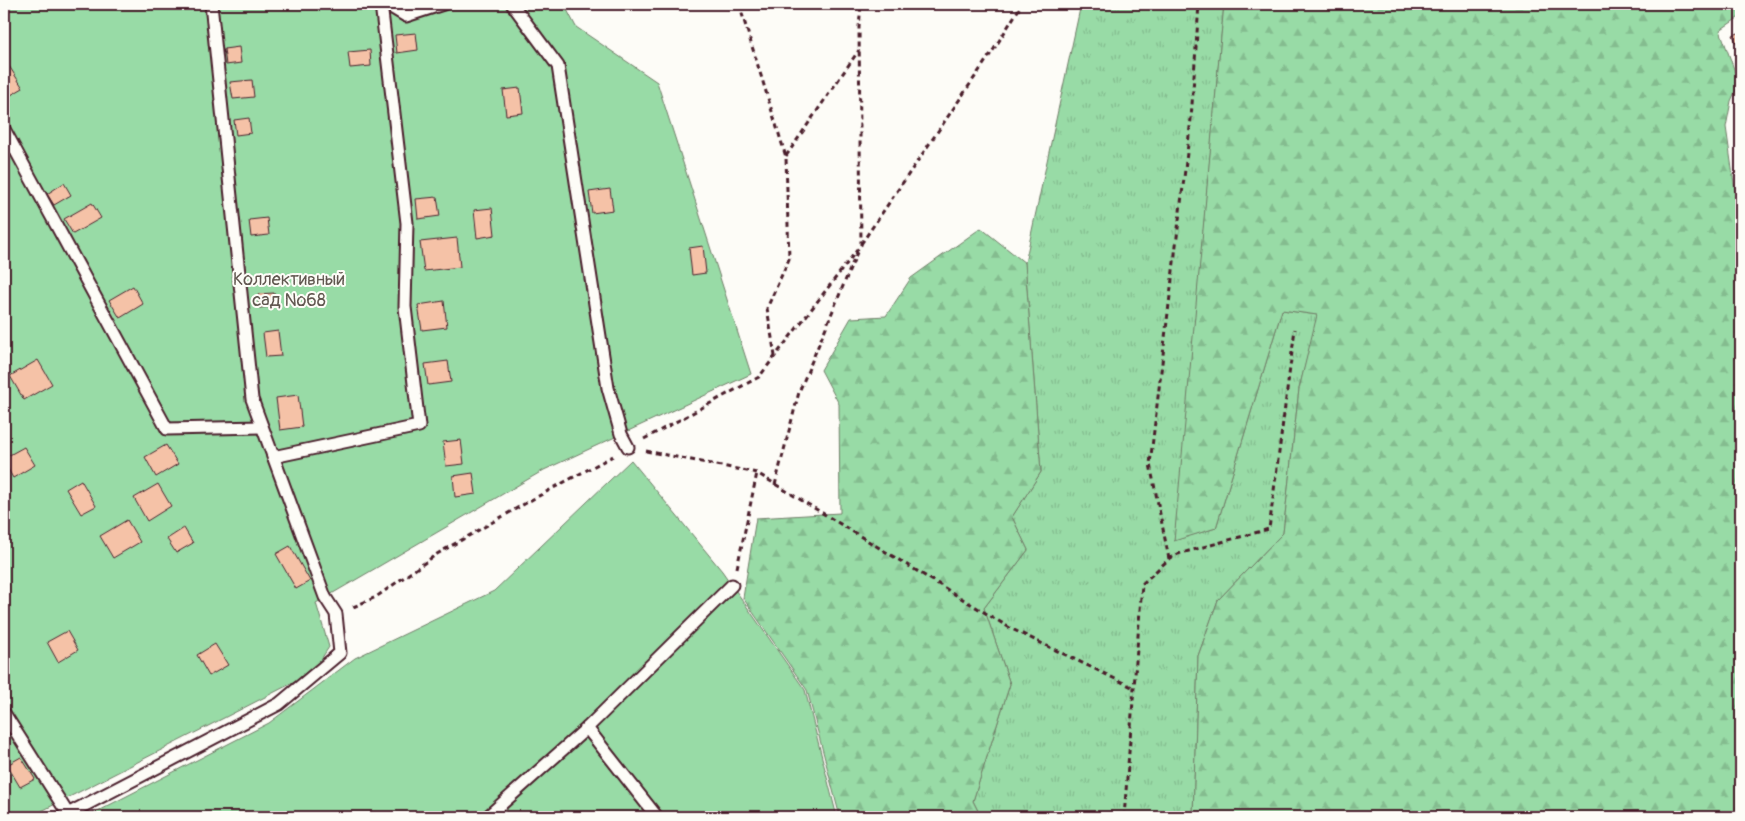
<svg xmlns="http://www.w3.org/2000/svg" width="1745" height="821" viewBox="0 0 1745 821" font-family="Pangolin,sans-serif">
	<defs>
		<pattern id="grass-tufts" width="24" height="20" patternUnits="userSpaceOnUse" patternTransform="scale(1.25)"><rect width="24" height="20" fill="#98dba6"/><path d="M3 7l-1-3M5 7V3M7 7l1-3M15 17l-1-3M17 17v-4M19 17l1-3" fill="none" stroke="#84bc8f"/></pattern>
		<pattern id="forest-firs" width="22" height="20" patternUnits="userSpaceOnUse" patternTransform="scale(1.25)"><rect width="22" height="20" fill="#98dba6"/><path d="M5 1l3.5 6h-7zM16 11l3.5 6h-7z" fill="#84bc8f"/></pattern>
	</defs>
	<rect width="100%" height="100%" fill="#fdfcf7"/>
	<filter id="ink" filterUnits="userSpaceOnUse"><feTurbulence type="fractalNoise" baseFrequency=".02" numOctaves="2"/><feDisplacementMap in="SourceGraphic" scale="10" xChannelSelector="R" yChannelSelector="G"/><feConvolveMatrix kernelMatrix="1 2 1 2 8 2 1 2 1" color-interpolation-filters="sRGB"/></filter>
	<g filter="url(#ink)">
		<path fill="url(#grass-tufts)" stroke="#717d68" d="M 1081,4 L 1224,4 L 1175,540 L 1216,528 L 1282,310 L 1318,315 L 1299,389 L 1283,533 L 1218,600 L 1198,656 L 1193,817 L 981,817 L 973,801 L 1010,684 L 984,608 L 1028,550 L 1012,517 L 1041,472 L 1025,263 Z"/>
		<g fill="url(#forest-firs)" stroke="#717d68">
			<path d="M 1224,4 L 1741,4 L 1741,16 L 1720,30 L 1739,83 L 1731,101 L 1726,127 L 1741,232 L 1741,817 L 1193,817 L 1198,656 L 1218,600 L 1283,533 L 1299,389 L 1317,315 L 1282,310 L 1216,528 L 1174,541 Z"/>
			<path d="M 981,228 L 1025,263 L 1041,472 L 1012,517 L 1028,550 L 984,608 L 1010,684 L 973,801 L 981,817 L 840,817 L 807,690 L 743,598 L 756,518 L 840,513 L 839,404 L 821,370 L 851,318 L 886,316 L 911,278 Z"/>
		</g>
		<g fill="#98dba6" stroke="#717d68">
			<path d="M 4,4 L 564,4 L 576,27 L 657,82 L 751,374 L 544,470 L 316,603 L 329,647 L 312,673 L 30,817 L 4,817 Z"/>
			<path d="M 631,460 L 722,571 L 805,690 L 837,817 L 86,817 L 269,723 L 355,658 L 494,591 Z"/>
		</g>
		<g fill="#f5c2a7" stroke="#4a1f2b">
			<path d="M 1741,32 L 1741,54 L 1733,35 Z"/>
			<path d="M 416,33 L 418,50 L 397,53 L 395,35 Z"/>
			<path d="M 239,47 L 241,63 L 226,65 L 224,49 Z"/>
			<path d="M 370,50 L 371,66 L 350,68 L 348,52 Z"/>
			<path d="M 9,66 L 23,88 L 4,99 L 4,69 Z"/>
			<path d="M 252,80 L 254,97 L 233,99 L 230,82 Z"/>
			<path d="M 520,88 L 523,113 L 506,115 L 503,90 Z"/>
			<path d="M 249,118 L 251,133 L 236,135 L 234,120 Z"/>
			<path d="M 64,183 L 71,195 L 54,205 L 47,194 Z"/>
			<path d="M 610,189 L 613,210 L 592,213 L 589,192 Z"/>
			<path d="M 437,197 L 440,216 L 418,219 L 416,199 Z"/>
			<path d="M 92,203 L 101,218 L 73,234 L 64,219 Z"/>
			<path d="M 492,208 L 495,235 L 477,238 L 474,210 Z"/>
			<path d="M 267,218 L 269,235 L 251,237 L 249,220 Z"/>
			<path d="M 457,238 L 460,267 L 424,271 L 420,242 Z"/>
			<path d="M 703,246 L 706,273 L 692,275 L 689,248 Z"/>
			<path d="M 133,286 L 143,304 L 120,318 L 109,300 Z"/>
			<path d="M 274,293 L 275,306 L 259,308 L 258,294 Z"/>
			<path d="M 444,301 L 447,327 L 422,330 L 418,305 Z"/>
			<path d="M 278,331 L 281,356 L 266,357 L 263,333 Z"/>
			<path d="M 38,360 L 52,384 L 24,400 L 10,376 Z"/>
			<path d="M 448,361 L 451,382 L 428,385 L 425,364 Z"/>
			<path d="M 298,395 L 302,427 L 280,430 L 276,398 Z"/>
			<path d="M 461,440 L 464,464 L 446,466 L 443,442 Z"/>
			<path d="M 166,445 L 178,464 L 156,477 L 145,457 Z"/>
			<path d="M 24,447 L 35,465 L 13,478 L 4,462 L 4,458 Z"/>
			<path d="M 473,473 L 476,494 L 455,497 L 453,476 Z"/>
			<path d="M 81,480 L 96,506 L 81,514 L 66,489 Z"/>
			<path d="M 158,484 L 171,506 L 147,521 L 134,498 Z"/>
			<path d="M 127,520 L 140,542 L 113,558 L 100,536 Z"/>
			<path d="M 184,528 L 193,543 L 176,553 L 167,539 Z"/>
			<path d="M 290,546 L 310,581 L 296,589 L 276,554 Z"/>
			<path d="M 67,631 L 78,650 L 58,662 L 47,642 Z"/>
			<path d="M 215,644 L 228,665 L 209,676 L 197,655 Z"/>
			<path d="M 21,757 L 35,779 L 20,787 L 7,765 Z"/>
		</g>
		<g fill="none" stroke-linecap="round" stroke-linejoin="round">
			<defs>
				<g id="lane">
					<path d="M 386,4 L 406,16 L 443,4"/>
					<path d="M 512,4 L 558,66 L 608,388 L 621,434 L 628,447"/>
					<path d="M 4,129 L 167,429 L 262,427"/>
					<path d="M 273,457 L 419,426 L 405,307 L 407,223 L 381,4"/>
					<path d="M 4,713 L 68,814"/>
					<path d="M 587,728 L 657,817"/>
					<path d="M 62,817 L 279,704 L 340,653 L 336,614 L 325,597 L 252,399 L 211,4"/>
					<path d="M 487,817 L 587,728 L 732,585"/>
				</g>
			</defs>
			<use href="#lane" stroke="#4a1f2b" stroke-width="15"/>
			<g stroke="#4a1f2b" stroke-width="3" stroke-dasharray="5 4" stroke-linecap="butt">
				<path d="M 739,4 L 786,157 L 789,259 L 767,308 L 775,356"/>
				<path d="M 786,156 L 859,50"/>
				<path d="M 861,244 L 994,49 L 1022,4"/>
				<path d="M 644,439 L 759,377 L 861,245 L 859,27 L 861,4"/>
				<path d="M 646,451 L 757,473 L 1010,628 L 1134,688"/>
				<path d="M 775,485 L 799,392 L 858,250"/>
				<path d="M 1169,559 L 1150,464 L 1191,119 L 1199,4"/>
				<path d="M 737,568 L 757,473"/>
				<path d="M 353,607 L 376,597 L 437,554 L 533,499 L 613,456"/>
				<path d="M 1124,817 L 1142,584 L 1169,559 L 1178,554 L 1269,529 L 1295,329"/>
			</g>
			<use href="#lane" stroke="#fdfcf7" stroke-width="11"/>
		</g>
	</g>
	<g text-anchor="middle" stroke-width="4" stroke-linejoin="round" paint-order="stroke">
		<g font-size="18" fill="#615750" stroke="#fdfcf7">
			<text x="289" y="285">Коллективный<tspan x="289" dy="21">сад №68</tspan></text>
		</g>
	</g>
	<rect width="1745" height="821" fill="none" stroke="#fdfcf7" stroke-width="20"/>
	<rect x="10" y="10" width="1725" height="801" fill="none" stroke="#4a1f2b" stroke-width="2" filter="url(#ink)"/>
</svg>
